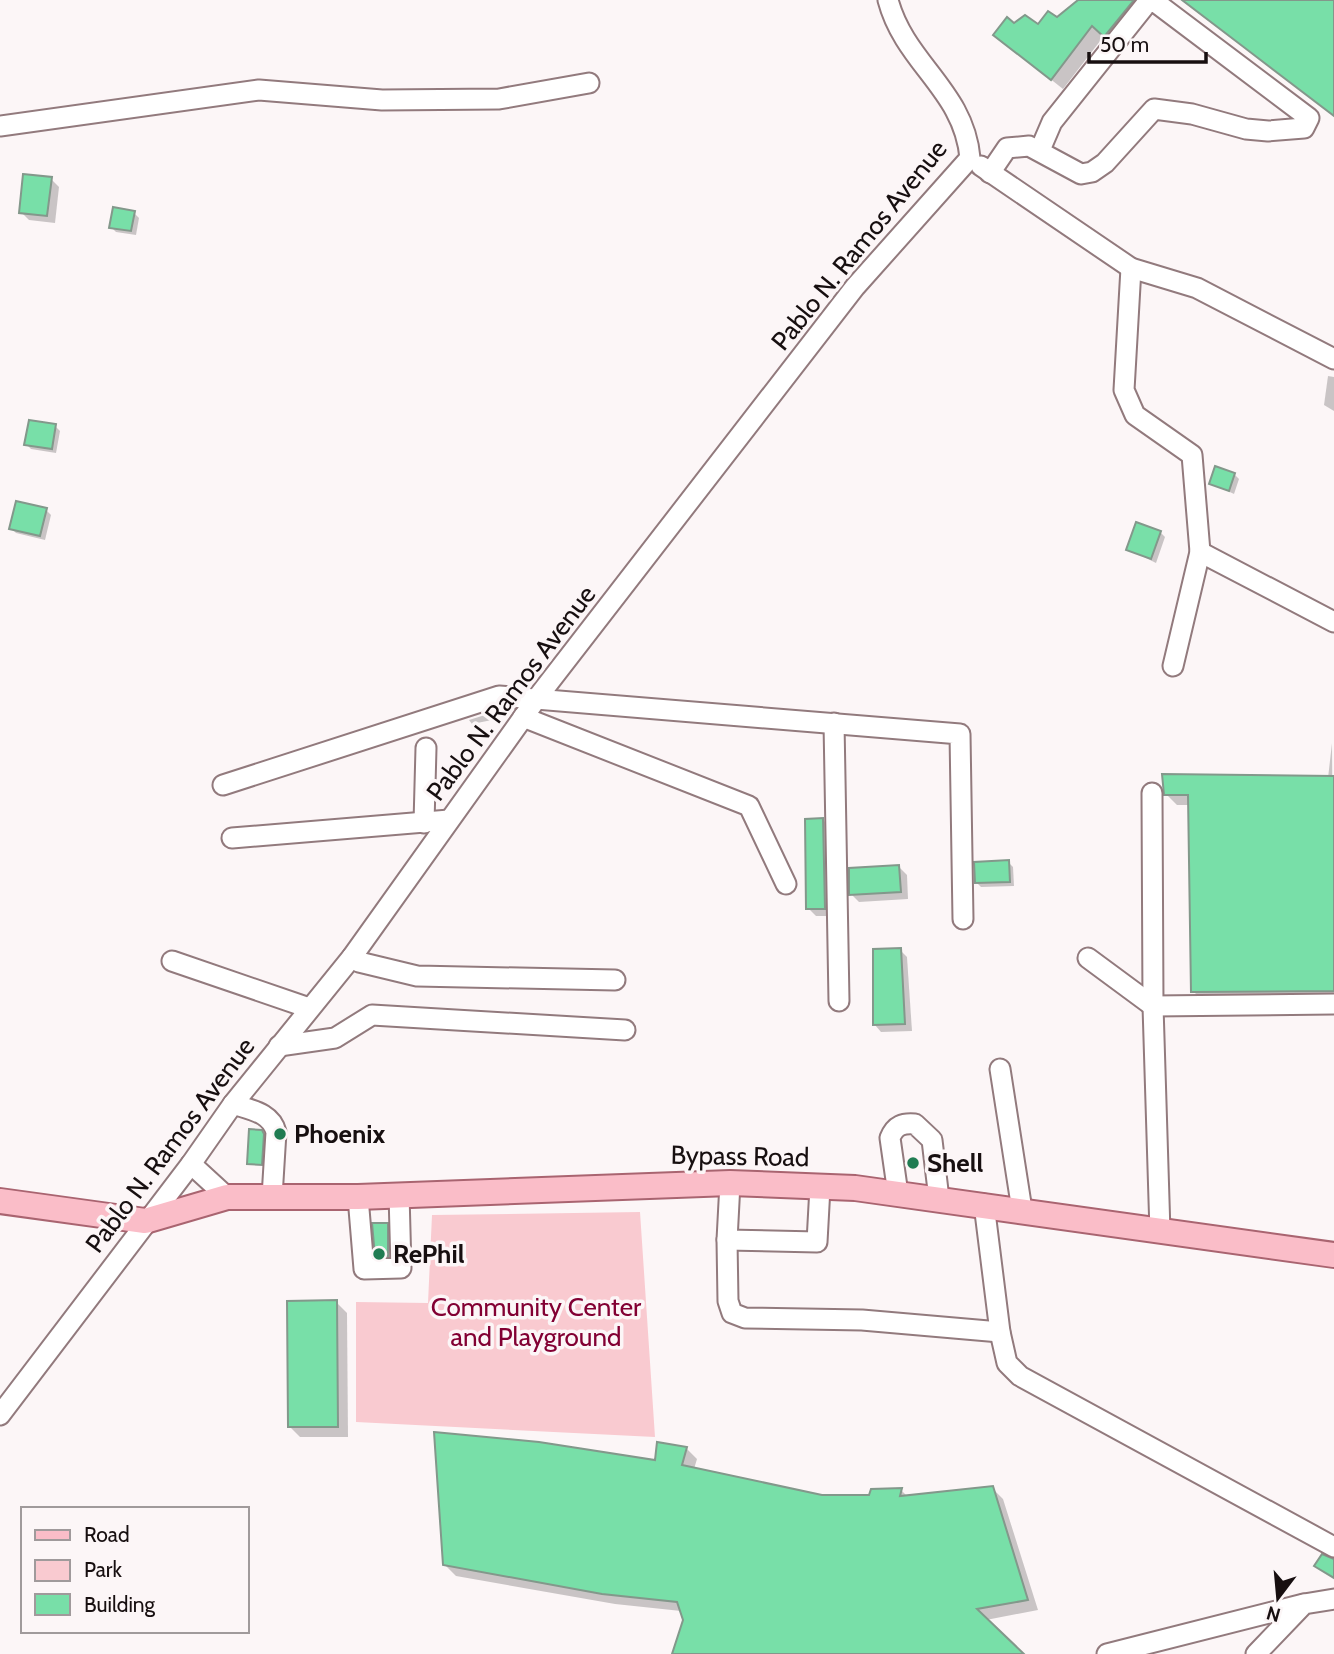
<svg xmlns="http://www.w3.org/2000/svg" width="1334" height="1654" viewBox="0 0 1334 1654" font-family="Cabin,sans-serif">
	<rect width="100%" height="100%" fill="#fcf6f7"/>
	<path fill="#f9cad0" d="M 640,1212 L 655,1437 L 356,1422 L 356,1302 L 428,1303 L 432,1215 Z"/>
	<g fill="#0003">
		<path d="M 1081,0 L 1159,0 L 1116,47 L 1104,36 L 1063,89 L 995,35 L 1014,25 L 1038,27 L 1057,19 Z"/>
		<path d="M 1181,0 L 1334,0 L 1334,116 Z"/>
		<path d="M 51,179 L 59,187 L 55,223 L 29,220 L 21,212 Z"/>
		<path d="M 134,213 L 139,218 L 136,235 L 116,232 L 111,227 Z"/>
		<path d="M 1328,376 L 1334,377 L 1334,411 L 1324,405 Z"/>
		<path d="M 55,426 L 60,431 L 56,453 L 31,449 L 26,444 Z"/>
		<path d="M 1234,474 L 1239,479 L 1234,494 L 1211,483 Z"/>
		<path d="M 46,510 L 51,515 L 45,540 L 16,533 L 11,528 Z"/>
		<path d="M 1160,532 L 1165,537 L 1156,563 L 1128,549 Z"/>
		<path d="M 501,710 L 507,717 L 472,724 L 469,720 Z"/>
		<path d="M 1332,743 L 1334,1001 L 1204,1002 L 1193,991 L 1190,805 L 1177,805 L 1166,794 L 1328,778 Z"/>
		<path d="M 823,820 L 831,828 L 832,916 L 816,916 L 808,908 Z"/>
		<path d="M 1008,862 L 1013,867 L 1014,886 L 981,887 L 976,882 Z"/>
		<path d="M 899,867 L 907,875 L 908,899 L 859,902 L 851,894 Z"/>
		<path d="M 900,950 L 907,957 L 912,1031 L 881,1032 L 875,1025 Z"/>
		<path d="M 387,1225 L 390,1257 L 379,1258 L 377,1256 Z"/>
		<path d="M 336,1302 L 347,1313 L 348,1437 L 300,1437 L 289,1426 Z"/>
		<path d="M 686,1448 L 697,1459 L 694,1469 L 822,1496 L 870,1497 L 901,1490 L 908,1497 L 992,1488 L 1003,1499 L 1038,1610 L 986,1620 L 1021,1654 L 674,1654 L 684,1620 L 681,1611 L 615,1604 L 456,1576 L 445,1565 Z"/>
	</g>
	<g fill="#78dfa8" stroke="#83988b" stroke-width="2">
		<path d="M 1078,0 L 1134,0 L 1104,37 L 1092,26 L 1051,80 L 993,35 L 1007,17 L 1014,23 L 1025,15 L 1038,24 L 1048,11 L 1057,17 Z"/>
		<path d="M 1182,0 L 1334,0 L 1334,116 L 1241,45 Z"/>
		<path d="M 23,174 L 52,177 L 47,216 L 19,213 Z"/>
		<path d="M 113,207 L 135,211 L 131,231 L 109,228 Z"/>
		<path d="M 29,420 L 56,424 L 52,449 L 24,445 Z"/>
		<path d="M 1215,466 L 1235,473 L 1229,491 L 1209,484 Z"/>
		<path d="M 16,501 L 47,508 L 40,536 L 9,529 Z"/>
		<path d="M 1136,522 L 1161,531 L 1151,559 L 1126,550 Z"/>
		<path d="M 1162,774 L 1334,776 L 1334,991 L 1191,992 L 1188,795 L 1164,795 Z"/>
		<path d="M 823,818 L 825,909 L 806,909 L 805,819 Z"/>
		<path d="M 1009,860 L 1010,882 L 975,883 L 974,862 Z"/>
		<path d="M 899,865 L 901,892 L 849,895 L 849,868 Z"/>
		<path d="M 901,948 L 905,1024 L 873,1025 L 873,949 Z"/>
		<path d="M 249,1129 L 262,1130 L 264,1134 L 262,1165 L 247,1164 Z"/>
		<path d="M 372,1223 L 388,1223 L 388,1256 L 375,1256 Z"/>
		<path d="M 337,1300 L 338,1427 L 288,1427 L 287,1301 Z"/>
		<path d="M 434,1432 L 539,1442 L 655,1460 L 657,1442 L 687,1447 L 682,1465 L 822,1495 L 869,1495 L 871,1489 L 902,1488 L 900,1496 L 993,1486 L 1028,1600 L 977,1609 L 1024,1654 L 672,1654 L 683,1620 L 677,1602 L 602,1594 L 443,1565 Z"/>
		<path d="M 1322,1554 L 1334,1559 L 1334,1578 L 1314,1566 Z"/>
	</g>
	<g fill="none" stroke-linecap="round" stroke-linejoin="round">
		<defs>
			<g id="minor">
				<path d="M 0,126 L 259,90 L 382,100 L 499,99 L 589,83"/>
				<path d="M 981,166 L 1131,268 L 1197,288 L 1334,359"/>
				<path d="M 990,173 L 1007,148 L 1029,146 L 1081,174 L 1092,172 L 1105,163 L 1154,109 L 1192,114 L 1246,129 L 1268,131 L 1304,128 L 1309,118 L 1155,2 L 1147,3 L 1052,122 L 1040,150"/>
				<path d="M 1131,268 L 1124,390 L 1135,415 L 1192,455 L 1200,552 L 1173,666"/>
				<path d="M 1200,552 L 1334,622"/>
				<path d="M 523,717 L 749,806 L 786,884"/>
				<path d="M 834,723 L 839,1001"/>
				<path d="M 223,785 L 499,696 L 960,734 L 963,919"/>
				<path d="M 1152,793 L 1153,1006 L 1160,1232"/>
				<path d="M 424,823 L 426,748"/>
				<path d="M 232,838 L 449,820"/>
				<path d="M 352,957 L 359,962 L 417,976 L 615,980"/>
				<path d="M 1088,958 L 1153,1006 L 1334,1004"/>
				<path d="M 172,961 L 309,1008"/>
				<path d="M 279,1046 L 335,1038 L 372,1015 L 625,1030"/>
				<path d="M 1000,1069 L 1022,1210"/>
				<path d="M 233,1104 C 250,1110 271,1112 276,1132 L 272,1197"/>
				<path d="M 191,1164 L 227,1197"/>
				<path d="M 730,1183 L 727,1240 L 817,1242 L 820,1187"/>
				<path d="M 898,1194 L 890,1138 C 895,1125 903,1123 915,1124 L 932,1140 L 939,1199"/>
				<path d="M 358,1197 L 364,1269 L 401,1268 L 399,1194"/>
				<path d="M 984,1204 L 1000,1332 L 1007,1363 L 1020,1376 L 1334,1547"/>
				<path d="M 727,1240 L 728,1301 L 732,1313 L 745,1318 L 862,1320 L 1000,1332"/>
				<path d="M 0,1415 L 191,1164 L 233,1104 L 352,957 L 537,698 L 855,287 L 970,158 C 964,90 905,64 888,0"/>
				<path d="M 1107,1654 L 1304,1604"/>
				<path d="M 1256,1654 L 1304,1604 L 1334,1599"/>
			</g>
			<path id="major" d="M 0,1201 L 145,1221 L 227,1197 L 358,1197 L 730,1183 L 855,1188 L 1334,1255"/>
		</defs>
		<use href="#minor" stroke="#927a7d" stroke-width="23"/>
		<use href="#major" stroke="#a96470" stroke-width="28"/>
		<use href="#minor" stroke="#fff" stroke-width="19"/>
		<use href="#major" stroke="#fabdc8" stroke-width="24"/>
	</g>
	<g fill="#207c52" stroke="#fcf6f7" stroke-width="2.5">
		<circle cx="280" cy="1134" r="7"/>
		<circle cx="913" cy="1163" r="7"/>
		<circle cx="379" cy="1254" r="7"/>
	</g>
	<g text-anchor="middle" stroke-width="7" stroke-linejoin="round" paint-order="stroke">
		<g font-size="26" fill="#170f10" stroke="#fcf6f7">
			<text transform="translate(859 245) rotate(-51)" y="9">Pablo N. Ramos Avenue</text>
			<text transform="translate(511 693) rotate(-53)" y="9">Pablo N. Ramos Avenue</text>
			<text transform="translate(170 1145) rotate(-53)" y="9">Pablo N. Ramos Avenue</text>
			<text transform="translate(740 1156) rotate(1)" y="9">Bypass Road</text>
		</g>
		<g font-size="26" font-weight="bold" fill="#170f10" stroke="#fcf6f7" text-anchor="start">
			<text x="294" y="1143">Phoenix</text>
			<text x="927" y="1172">Shell</text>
			<text x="393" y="1263">RePhil</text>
		</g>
		<g font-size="26" fill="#820033" stroke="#fcf6f7">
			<text x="536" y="1316">Community Center<tspan x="536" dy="30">and Playground</tspan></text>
		</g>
	</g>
	<rect x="21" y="1507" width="228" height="126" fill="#fcf6f7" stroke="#a09a9b" stroke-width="2"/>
	<rect x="35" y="1530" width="35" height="10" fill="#fabdc8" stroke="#a09a9b" stroke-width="2"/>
	<text x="84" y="1542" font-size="21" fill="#170f10">Road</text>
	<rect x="35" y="1560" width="35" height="21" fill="#f9cad0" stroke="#a09a9b" stroke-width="2"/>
	<text x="84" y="1577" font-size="21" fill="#170f10">Park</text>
	<rect x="35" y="1594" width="35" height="21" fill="#78dfa8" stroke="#a09a9b" stroke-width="2"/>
	<text x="84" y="1612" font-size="21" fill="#170f10">Building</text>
	<g transform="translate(1278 1598) rotate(196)" stroke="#fcf6f7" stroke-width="5" paint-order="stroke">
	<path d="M0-5L12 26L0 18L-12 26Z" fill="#170f10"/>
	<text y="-10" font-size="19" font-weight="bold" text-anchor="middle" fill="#170f10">N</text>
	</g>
	<path d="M1089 52v10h117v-10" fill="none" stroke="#170f10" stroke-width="3.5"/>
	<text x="1100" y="52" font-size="21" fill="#170f10" stroke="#fcf6f7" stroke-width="5" paint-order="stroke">50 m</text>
</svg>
